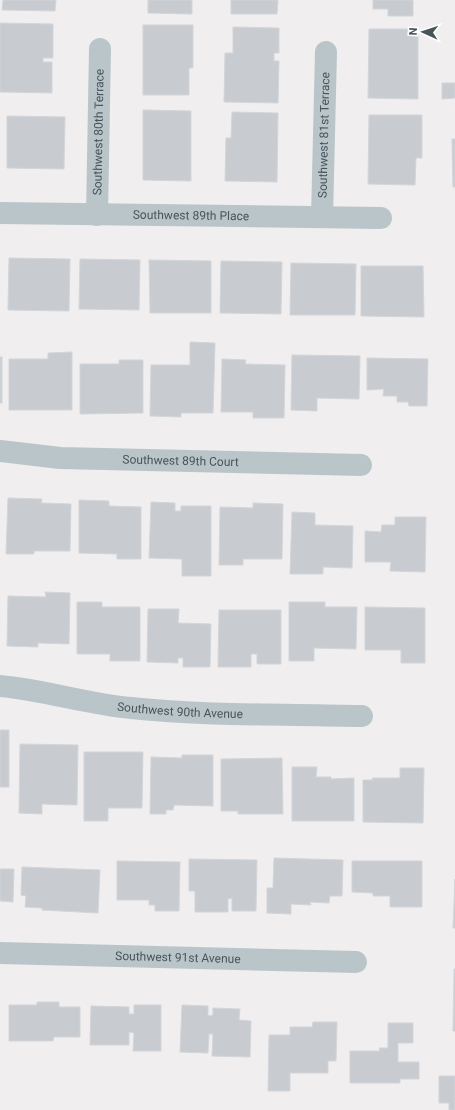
<svg xmlns="http://www.w3.org/2000/svg" width="455" height="1110" viewBox="0 0 455 1110" font-family="Roboto,sans-serif">
	<rect width="100%" height="100%" fill="#f0eeee"/>
	<g fill="#c8ccd0" stroke="#d2d5d9">
		<path d="M 3,0 L 56,0 L 55,11 L 2,10 Z"/>
		<path d="M 148,0 L 192,0 L 192,14 L 148,13 Z"/>
		<path d="M 231,0 L 278,0 L 277,14 L 231,14 Z"/>
		<path d="M 373,0 L 413,0 L 413,16 L 388,16 L 388,9 L 373,9 Z"/>
		<path d="M 0,23 L 53,24 L 53,58 L 43,58 L 43,62 L 52,62 L 52,93 L 0,92 Z"/>
		<path d="M 143,25 L 193,25 L 193,68 L 189,68 L 189,95 L 143,95 Z"/>
		<path d="M 233,27 L 279,28 L 279,53 L 274,53 L 274,61 L 279,61 L 278,103 L 224,102 L 225,53 L 233,53 Z"/>
		<path d="M 369,29 L 418,29 L 418,99 L 368,98 Z"/>
		<path d="M 442,83 L 455,83 L 455,98 L 442,99 Z"/>
		<path d="M 143,110 L 191,111 L 191,181 L 143,180 Z"/>
		<path d="M 232,112 L 278,113 L 277,182 L 225,181 L 226,138 L 231,138 Z"/>
		<path d="M 369,115 L 422,115 L 422,158 L 416,158 L 415,185 L 368,184 Z"/>
		<path d="M 7,116 L 65,117 L 64,169 L 7,168 Z"/>
		<path d="M 452,139 L 455,139 L 455,187 L 453,187 Z"/>
		<path d="M 9,258 L 70,259 L 69,311 L 8,310 Z"/>
		<path d="M 80,259 L 140,260 L 139,310 L 79,309 Z"/>
		<path d="M 149,260 L 211,261 L 211,313 L 150,313 Z"/>
		<path d="M 221,261 L 282,262 L 281,314 L 220,313 Z"/>
		<path d="M 291,263 L 356,264 L 355,315 L 290,315 Z"/>
		<path d="M 361,266 L 423,266 L 424,317 L 361,316 Z"/>
		<path d="M 190,342 L 215,343 L 213,413 L 181,413 L 181,417 L 150,416 L 151,365 L 190,365 Z"/>
		<path d="M 72,352 L 72,410 L 9,410 L 9,359 L 48,359 L 48,353 Z"/>
		<path d="M 292,355 L 360,356 L 359,399 L 317,398 L 317,411 L 291,410 Z"/>
		<rect x="0" y="357" width="2" height="46"/>
		<path d="M 367,358 L 428,359 L 427,406 L 409,406 L 408,402 L 397,402 L 397,396 L 383,396 L 384,389 L 367,390 Z"/>
		<path d="M 222,359 L 246,360 L 245,364 L 285,365 L 284,418 L 253,418 L 253,412 L 221,412 Z"/>
		<path d="M 119,360 L 143,360 L 143,413 L 80,414 L 80,364 L 119,364 Z"/>
		<path d="M 8,498 L 42,499 L 41,503 L 71,504 L 70,551 L 34,551 L 34,554 L 6,554 Z"/>
		<path d="M 79,500 L 109,501 L 109,506 L 141,507 L 141,559 L 117,559 L 117,554 L 79,553 Z"/>
		<path d="M 151,502 L 175,503 L 175,511 L 181,511 L 181,506 L 211,506 L 211,576 L 182,576 L 182,559 L 149,558 Z"/>
		<path d="M 253,503 L 283,504 L 282,559 L 243,559 L 243,565 L 219,565 L 220,507 L 253,508 Z"/>
		<path d="M 292,512 L 315,513 L 315,525 L 353,526 L 352,568 L 323,567 L 323,574 L 290,574 Z"/>
		<path d="M 395,517 L 426,517 L 425,572 L 390,571 L 391,562 L 365,562 L 365,531 L 381,532 L 382,525 L 395,525 Z"/>
		<path d="M 45,592 L 70,593 L 69,644 L 38,643 L 38,647 L 7,646 L 8,596 L 46,597 Z"/>
		<path d="M 77,602 L 102,602 L 102,607 L 140,607 L 140,661 L 110,661 L 110,654 L 77,654 Z"/>
		<path d="M 289,602 L 325,602 L 325,607 L 357,607 L 356,649 L 314,648 L 314,661 L 289,661 Z"/>
		<path d="M 365,607 L 425,608 L 425,663 L 401,663 L 401,650 L 365,650 Z"/>
		<path d="M 148,609 L 179,609 L 178,623 L 211,624 L 210,667 L 183,667 L 183,658 L 178,658 L 178,663 L 147,662 Z"/>
		<path d="M 219,610 L 281,610 L 281,664 L 257,664 L 257,654 L 251,654 L 251,667 L 218,667 Z"/>
		<rect x="0" y="730" width="9" height="57"/>
		<path d="M 20,744 L 78,745 L 77,805 L 42,804 L 42,814 L 19,813 Z"/>
		<path d="M 84,752 L 143,752 L 142,808 L 108,808 L 108,821 L 84,821 Z"/>
		<path d="M 182,755 L 213,755 L 213,806 L 174,805 L 173,810 L 166,810 L 166,814 L 150,814 L 151,757 L 182,758 Z"/>
		<path d="M 282,758 L 283,814 L 238,814 L 238,811 L 221,811 L 221,759 Z"/>
		<path d="M 292,767 L 317,767 L 316,777 L 331,777 L 331,779 L 354,778 L 354,821 L 292,821 Z"/>
		<path d="M 400,768 L 424,768 L 423,823 L 363,822 L 363,780 L 373,780 L 372,778 L 400,778 Z"/>
		<path d="M 274,858 L 343,860 L 342,896 L 330,896 L 329,903 L 310,902 L 311,905 L 291,904 L 291,914 L 267,913 L 267,888 L 273,888 Z"/>
		<path d="M 189,859 L 257,860 L 256,911 L 232,911 L 232,898 L 228,899 L 228,912 L 195,912 L 195,891 L 189,891 Z"/>
		<path d="M 117,861 L 180,862 L 179,911 L 155,911 L 155,905 L 149,905 L 149,900 L 117,900 Z"/>
		<path d="M 352,861 L 422,861 L 422,907 L 390,907 L 390,896 L 373,896 L 373,893 L 352,892 Z"/>
		<path d="M 22,867 L 100,870 L 98,913 L 42,910 L 42,908 L 25,907 L 26,896 L 21,895 Z"/>
		<path d="M 0,869 L 14,869 L 13,902 L 0,901 Z"/>
		<path d="M 455,879 L 455,928 L 453,928 Z"/>
		<path d="M 454,969 L 455,969 L 455,1031 L 453,1031 Z"/>
		<path d="M 37,1002 L 59,1002 L 59,1007 L 80,1007 L 80,1037 L 54,1037 L 53,1041 L 9,1041 L 9,1005 L 37,1005 Z"/>
		<path d="M 134,1005 L 161,1005 L 161,1051 L 133,1051 L 134,1033 L 129,1032 L 129,1045 L 90,1045 L 91,1006 L 129,1007 L 129,1014 L 134,1014 Z"/>
		<path d="M 182,1005 L 208,1006 L 208,1016 L 213,1015 L 213,1008 L 240,1009 L 239,1020 L 251,1021 L 250,1057 L 212,1056 L 213,1034 L 209,1034 L 208,1053 L 180,1052 Z"/>
		<path d="M 313,1022 L 337,1022 L 336,1061 L 328,1061 L 328,1073 L 290,1073 L 290,1091 L 268,1091 L 269,1035 L 290,1035 L 290,1027 L 312,1027 Z"/>
		<path d="M 388,1023 L 413,1023 L 413,1043 L 398,1043 L 398,1062 L 419,1062 L 419,1079 L 400,1079 L 400,1083 L 350,1083 L 350,1051 L 380,1051 L 379,1048 L 388,1048 Z"/>
		<path d="M 439,1076 L 455,1076 L 455,1110 L 449,1110 L 449,1103 L 439,1103 Z"/>
	</g>
	<g fill="none" stroke-linecap="round" stroke-linejoin="round">
		<g stroke="#bac5ca" stroke-width="22">
			<path id="s1" d="M 0,213 L 381,218"/>
			<path id="s2" d="M 97,215 L 100,49"/>
			<path id="s3" d="M 322,217 L 326,52"/>
			<path id="s4" d="M 0,451 L 60,458 L 361,465"/>
			<path id="s5" d="M 0,686 C 44,690 87,704 131,708 C 208,716 285,714 362,716"/>
			<path id="s6" d="M 0,953 L 356,962"/>
		</g>
	</g>
	<g text-anchor="middle" stroke-width="3" stroke-linejoin="round" paint-order="stroke">
		<g font-size="12" fill="#47545a" stroke="#fff">
			<text dy="4" stroke="none"><textPath href="#s2" startOffset="83">Southwest 80th Terrace</textPath></text>
			<text dy="4" stroke="none"><textPath href="#s3" startOffset="82">Southwest 81st Terrace</textPath></text>
			<text dy="4" stroke="none"><textPath href="#s1" startOffset="191">Southwest 89th Place</textPath></text>
			<text dy="4" stroke="none"><textPath href="#s4" startOffset="181">Southwest 89th Court</textPath></text>
			<text dy="4" stroke="none"><textPath href="#s5" startOffset="182">Southwest 90th Avenue</textPath></text>
			<text dy="4" stroke="none"><textPath href="#s6" startOffset="178">Southwest 91st Avenue</textPath></text>
		</g>
	</g>
	<g transform="translate(423 32) rotate(273)" stroke="#ffffff" stroke-width="3" paint-order="stroke">
	<path d="M0-3L7 15L0 10L-7 15Z" fill="#47545a"/>
	<text y="-6" font-size="11" font-weight="bold" text-anchor="middle" fill="#47545a">N</text>
	</g>
</svg>
